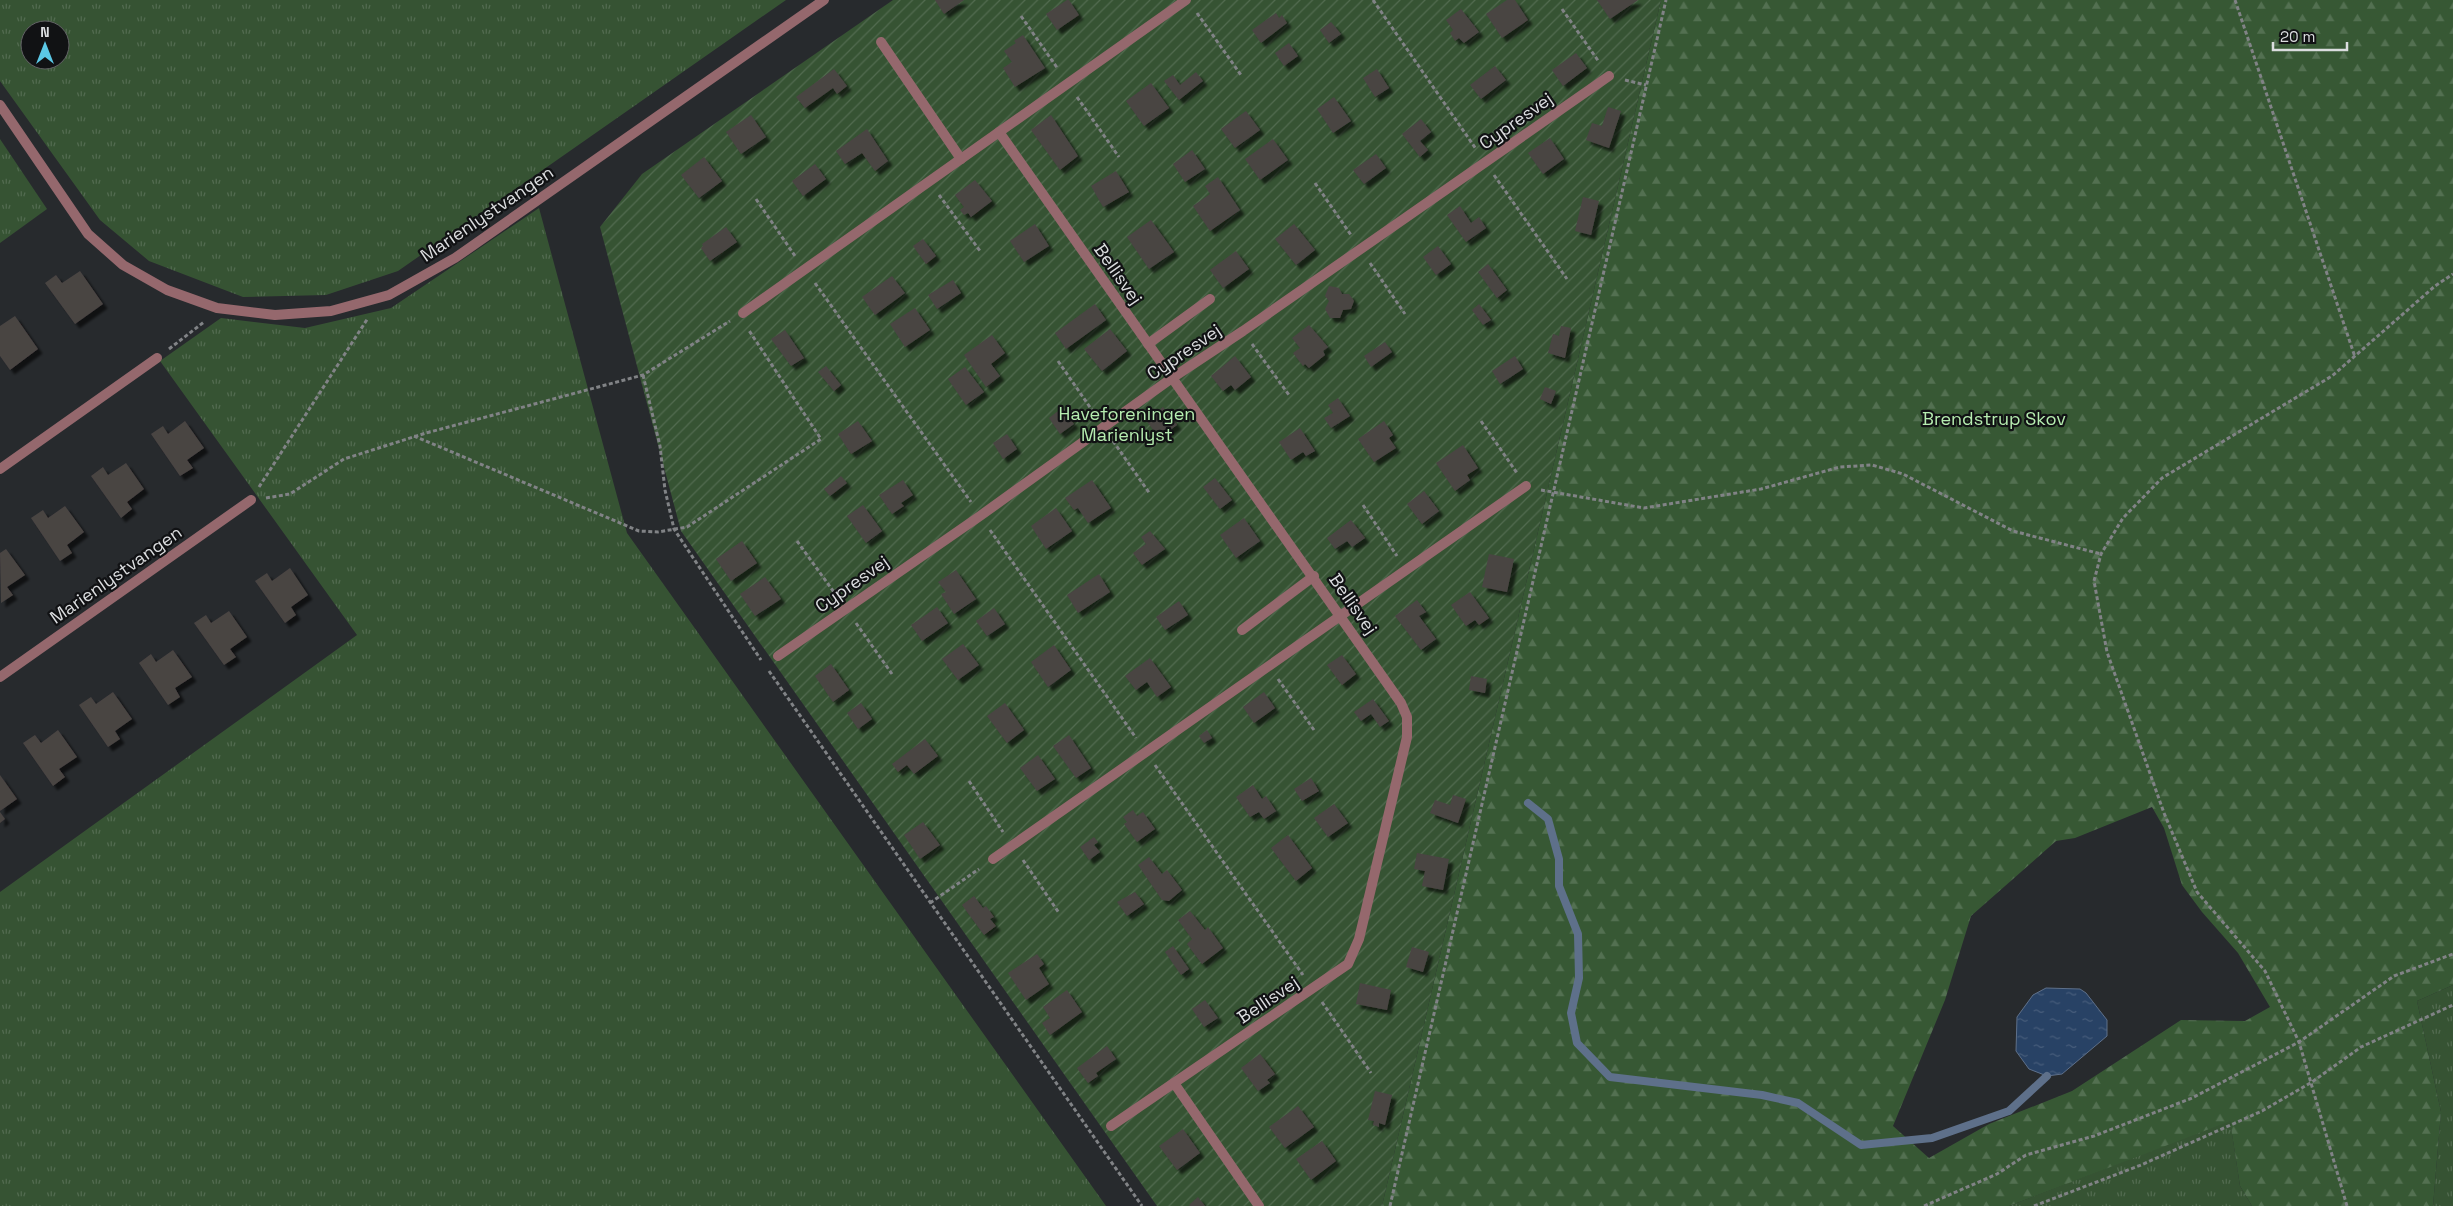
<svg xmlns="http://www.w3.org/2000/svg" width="2453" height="1206" viewBox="0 0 2453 1206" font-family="'Space Grotesk',sans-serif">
	<defs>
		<pattern id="grass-tufts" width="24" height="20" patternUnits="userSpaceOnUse" patternTransform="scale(1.25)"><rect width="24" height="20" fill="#365333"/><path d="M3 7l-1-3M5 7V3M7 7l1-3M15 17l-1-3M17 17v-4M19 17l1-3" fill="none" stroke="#526b50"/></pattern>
		<pattern id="forest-firs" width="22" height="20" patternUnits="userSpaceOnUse" patternTransform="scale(1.25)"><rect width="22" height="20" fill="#375834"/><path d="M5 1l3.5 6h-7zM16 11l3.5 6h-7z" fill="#537051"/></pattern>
		<pattern id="garden-furrows" width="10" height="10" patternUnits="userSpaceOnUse" patternTransform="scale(1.25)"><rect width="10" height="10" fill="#365333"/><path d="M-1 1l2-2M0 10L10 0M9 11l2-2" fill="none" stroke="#526b50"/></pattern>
		<pattern id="water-ripples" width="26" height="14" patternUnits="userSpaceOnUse" patternTransform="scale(1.25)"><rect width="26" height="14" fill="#284265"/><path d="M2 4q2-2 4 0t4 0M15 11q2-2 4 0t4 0" fill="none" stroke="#475d7b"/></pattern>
		<filter id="shadow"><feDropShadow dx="4.5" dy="4.5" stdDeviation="1" flood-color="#0009"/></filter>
	</defs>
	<rect width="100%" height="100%" fill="#272a2d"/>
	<g fill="url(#grass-tufts)" fill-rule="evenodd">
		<path d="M 0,0 L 786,0 L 398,271 L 326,295 L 243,297 L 149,261 L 100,220 L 0,81 ZM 30,30 L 60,30 L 60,60 L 30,60 Z"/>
		<path d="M 0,139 L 47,209 L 0,243 Z"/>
		<path d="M 539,208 L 627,533 L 1106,1206 L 0,1206 L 0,892 L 357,635 L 160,361 L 221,318 L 305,328 L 391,308 Z"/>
		<path d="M 2453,985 L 2453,1206 L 2433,1206 L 2441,1112 L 2417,1001 Z"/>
		<path d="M 2230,1120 L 2240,1186 L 2252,1206 L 2009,1206 Z"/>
	</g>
	<path fill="url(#forest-firs)" fill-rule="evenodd" d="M 1661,0 L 2453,0 L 2453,985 L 2417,1001 L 2441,1112 L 2433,1206 L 2252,1206 L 2240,1186 L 2230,1121 L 2009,1206 L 1382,1206 ZM 2152,807 L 2164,828 L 2182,885 L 2202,912 L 2238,953 L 2270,1007 L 2245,1021 L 2181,1020 L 2072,1091 L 1989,1124 L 1929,1158 L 1893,1126 L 1945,1000 L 1971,916 L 2056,841 L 2075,838 Z"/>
	<path fill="url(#garden-furrows)" d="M 893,0 L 1661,0 L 1382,1206 L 1157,1206 L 681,531 L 600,227 L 642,174 Z"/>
	<path fill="url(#water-ripples)" stroke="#5e708a" d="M 2046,988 L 2080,989 L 2086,993 L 2107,1020 L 2107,1036 L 2062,1074 L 2047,1076 L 2029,1069 L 2016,1051 L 2017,1017 L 2033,995 Z"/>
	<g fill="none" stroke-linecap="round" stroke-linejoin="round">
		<path stroke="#5e708a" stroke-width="8" d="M 1528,803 L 1548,819 L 1559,859 L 1559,886 L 1578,934 L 1579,978 L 1571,1013 L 1577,1043 L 1610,1077 L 1762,1095 L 1798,1103 L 1861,1145 L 1932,1138 L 2009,1111 L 2047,1076"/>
	</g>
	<g fill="#4a4443" filter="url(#shadow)">
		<path d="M 935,0 L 964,0 L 944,14 Z"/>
		<path d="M 1067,0 L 1069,0 L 1079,15 L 1057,30 L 1046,14 Z"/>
		<path d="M 1507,0 L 1515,0 L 1528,20 L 1502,38 L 1486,14 Z"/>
		<path d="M 1597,0 L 1638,0 L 1610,19 Z"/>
		<path d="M 1461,9 L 1479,32 L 1464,43 L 1459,38 L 1455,41 L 1450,33 L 1453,30 L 1446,20 Z"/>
		<path d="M 1276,13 L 1279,18 L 1282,15 L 1287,23 L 1261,43 L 1252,30 Z"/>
		<path d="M 1331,22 L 1341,34 L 1329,43 L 1320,30 Z"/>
		<path d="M 1023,35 L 1045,68 L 1015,87 L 1003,68 L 1012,62 L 1004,51 L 1016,43 L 1014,41 Z"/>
		<path d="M 1289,43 L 1298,56 L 1284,66 L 1275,53 Z"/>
		<path d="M 1576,53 L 1587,68 L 1563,86 L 1552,70 Z"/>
		<path d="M 1495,66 L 1506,80 L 1481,99 L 1470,85 Z"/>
		<path d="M 834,69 L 847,86 L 837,94 L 833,88 L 805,108 L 796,97 Z"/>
		<path d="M 1377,69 L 1389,88 L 1375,97 L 1363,78 Z"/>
		<path d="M 1196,72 L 1203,81 L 1179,100 L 1164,81 L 1173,75 L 1180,85 Z"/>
		<path d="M 1151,83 L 1169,108 L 1144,126 L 1126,101 Z"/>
		<path d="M 1334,97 L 1351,121 L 1333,133 L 1317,109 Z"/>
		<path d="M 1608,107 L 1621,111 L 1609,148 L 1586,140 L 1592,123 L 1602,126 Z"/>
		<path d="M 1246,111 L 1260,130 L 1235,148 L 1221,129 Z"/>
		<path d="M 751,115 L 766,137 L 741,154 L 726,132 Z"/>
		<path d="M 1051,115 L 1078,156 L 1060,170 L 1031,130 Z"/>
		<path d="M 1421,119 L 1431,132 L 1420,141 L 1428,150 L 1420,157 L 1402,134 Z"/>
		<path d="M 867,129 L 888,161 L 875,171 L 862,153 L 845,164 L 836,151 Z"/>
		<path d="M 1550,138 L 1564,159 L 1543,174 L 1528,153 Z"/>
		<path d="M 1273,139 L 1288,160 L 1260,180 L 1245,159 Z"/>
		<path d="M 1192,150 L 1205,169 L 1185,182 L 1173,164 Z"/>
		<path d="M 1376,154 L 1386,168 L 1364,184 L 1353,170 Z"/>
		<path d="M 704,157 L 722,181 L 699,198 L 681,175 Z"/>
		<path d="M 815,164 L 826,179 L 803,196 L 792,181 Z"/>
		<path d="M 1116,171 L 1129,192 L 1103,207 L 1091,186 Z"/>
		<path d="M 1218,177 L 1240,210 L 1210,231 L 1193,206 L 1210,194 L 1205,186 Z"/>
		<path d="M 975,180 L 992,201 L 971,217 L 968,213 L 964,215 L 960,210 L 964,207 L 955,195 Z"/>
		<path d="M 1583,197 L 1599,201 L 1591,235 L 1575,231 Z"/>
		<path d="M 1460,206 L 1471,223 L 1479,217 L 1486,228 L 1466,242 L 1447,215 Z"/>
		<path d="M 1151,220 L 1174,252 L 1149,269 L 1127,237 Z"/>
		<path d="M 1035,224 L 1049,246 L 1024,262 L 1010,241 Z"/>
		<path d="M 1294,224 L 1315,250 L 1296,265 L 1275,239 Z"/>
		<path d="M 726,227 L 737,242 L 710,261 L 701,248 L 703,246 L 702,244 Z"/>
		<path d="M 923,239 L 936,256 L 926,264 L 913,246 Z"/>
		<path d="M 1438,246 L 1451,264 L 1436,275 L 1423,257 Z"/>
		<path d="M 1236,251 L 1249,269 L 1223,288 L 1210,270 Z"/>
		<path d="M 1488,264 L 1507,290 L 1497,298 L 1478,272 Z"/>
		<path d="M 80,271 L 103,304 L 75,324 L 45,283 L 56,275 L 62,283 Z"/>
		<path d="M 892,276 L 905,293 L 875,315 L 862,297 Z"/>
		<path d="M 953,280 L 961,293 L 937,309 L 928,295 Z"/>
		<path d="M 1329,286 L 1339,288 L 1342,294 L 1349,294 L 1354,301 L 1351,309 L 1343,310 L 1340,318 L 1330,318 L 1325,309 L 1329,301 L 1325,296 Z"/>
		<path d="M 1095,304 L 1106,320 L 1066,349 L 1055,333 Z"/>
		<path d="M 1479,304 L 1491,320 L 1483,325 L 1472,310 Z"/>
		<path d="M 915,308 L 930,330 L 905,347 L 890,324 Z"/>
		<path d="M 15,316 L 38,349 L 10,370 L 0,356 L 0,326 Z"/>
		<path d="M 1309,325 L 1328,347 L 1323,351 L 1325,355 L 1309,368 L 1305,364 L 1303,366 L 1293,353 L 1300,348 L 1292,338 Z"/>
		<path d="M 1561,326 L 1571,328 L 1565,358 L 1548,353 L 1553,334 L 1559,336 Z"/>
		<path d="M 1110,329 L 1127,351 L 1102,371 L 1084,349 Z"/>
		<path d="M 785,330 L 804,358 L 791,366 L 771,339 Z"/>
		<path d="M 992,335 L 1005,353 L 991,364 L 1000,376 L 986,387 L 964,355 Z"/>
		<path d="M 1385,342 L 1392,352 L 1371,367 L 1364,356 Z"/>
		<path d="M 1235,356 L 1251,377 L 1235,390 L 1231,385 L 1223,391 L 1211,376 Z"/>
		<path d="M 1515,356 L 1523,369 L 1500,384 L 1492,371 Z"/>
		<path d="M 826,366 L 841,385 L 834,391 L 818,372 Z"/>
		<path d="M 965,367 L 984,392 L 966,405 L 948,379 Z"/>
		<path d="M 1545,387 L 1556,391 L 1551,404 L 1540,399 Z"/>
		<path d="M 1338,398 L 1350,416 L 1331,428 L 1324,418 L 1333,413 L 1328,405 Z"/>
		<path d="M 1163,407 L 1177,425 L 1159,438 L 1146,420 Z"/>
		<path d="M 1062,408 L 1074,424 L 1060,434 L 1049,418 Z"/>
		<path d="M 185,421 L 204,448 L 187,460 L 193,468 L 180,476 L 151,434 L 163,426 L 168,434 Z"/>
		<path d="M 858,421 L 872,441 L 851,454 L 838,434 Z"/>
		<path d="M 1384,421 L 1393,435 L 1389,438 L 1396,448 L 1374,462 L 1358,439 Z"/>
		<path d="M 1300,428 L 1315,451 L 1306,456 L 1303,452 L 1291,460 L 1279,442 Z"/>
		<path d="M 1007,434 L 1017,449 L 1003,459 L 993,443 Z"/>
		<path d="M 1463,445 L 1478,468 L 1467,475 L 1470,480 L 1455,491 L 1436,463 Z"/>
		<path d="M 126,463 L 144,489 L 127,502 L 132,509 L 121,518 L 91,476 L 103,467 L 108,475 Z"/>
		<path d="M 841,476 L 847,483 L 830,496 L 824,489 Z"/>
		<path d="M 1215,478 L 1232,500 L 1220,509 L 1203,487 Z"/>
		<path d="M 903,480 L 913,495 L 901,503 L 904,506 L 892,514 L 879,495 Z"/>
		<path d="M 1092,480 L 1111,508 L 1088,523 L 1078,508 L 1074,510 L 1065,498 Z"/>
		<path d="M 1424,491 L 1439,511 L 1422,524 L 1407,504 Z"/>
		<path d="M 863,505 L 882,531 L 866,543 L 847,516 Z"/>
		<path d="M 65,506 L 84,532 L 67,545 L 72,553 L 60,561 L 31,518 L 43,510 L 48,518 Z"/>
		<path d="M 1056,508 L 1072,531 L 1046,549 L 1031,526 Z"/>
		<path d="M 1244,518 L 1260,541 L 1236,558 L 1220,535 Z"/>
		<path d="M 1351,520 L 1365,538 L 1352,547 L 1347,541 L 1335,549 L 1327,538 Z"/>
		<path d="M 1150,531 L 1165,549 L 1142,565 L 1133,553 L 1146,544 L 1141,537 Z"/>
		<path d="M 742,541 L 757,563 L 731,581 L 716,559 Z"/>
		<path d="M 6,549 L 25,575 L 7,587 L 13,595 L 1,603 L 0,553 Z"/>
		<path d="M 1489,554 L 1514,559 L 1507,592 L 1482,587 Z"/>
		<path d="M 290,568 L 308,595 L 291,607 L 296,615 L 285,623 L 255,581 L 267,573 L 272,581 Z"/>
		<path d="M 956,570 L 976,599 L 954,614 L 941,594 L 946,592 L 938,582 Z"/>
		<path d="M 1099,574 L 1110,592 L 1078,613 L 1067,595 Z"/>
		<path d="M 765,577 L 781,599 L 755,616 L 740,594 Z"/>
		<path d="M 1470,592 L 1489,618 L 1479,625 L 1475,620 L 1466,626 L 1451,605 Z"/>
		<path d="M 1417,600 L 1426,612 L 1419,616 L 1436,639 L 1421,650 L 1395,616 Z"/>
		<path d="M 1179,601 L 1188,615 L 1165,630 L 1156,617 Z"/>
		<path d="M 937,607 L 948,623 L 922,641 L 911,625 Z"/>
		<path d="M 994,608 L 1005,624 L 987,636 L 976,621 Z"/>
		<path d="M 229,611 L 247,637 L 230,649 L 236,657 L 224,665 L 194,623 L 206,615 L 211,623 Z"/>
		<path d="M 963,644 L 979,665 L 958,680 L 942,659 Z"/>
		<path d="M 1054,645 L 1071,670 L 1048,687 L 1031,662 Z"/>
		<path d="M 173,650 L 192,677 L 175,688 L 180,697 L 168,705 L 139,663 L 151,654 L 156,662 Z"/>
		<path d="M 1342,655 L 1356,674 L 1342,685 L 1327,665 Z"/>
		<path d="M 1150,658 L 1171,687 L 1157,697 L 1147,682 L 1136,690 L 1125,676 Z"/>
		<path d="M 831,664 L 849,690 L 833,702 L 815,676 Z"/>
		<path d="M 1471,676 L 1487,679 L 1485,693 L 1469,690 Z"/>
		<path d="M 113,692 L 132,719 L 115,731 L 120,739 L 108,747 L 79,705 L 91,697 L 96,704 Z"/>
		<path d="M 1264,692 L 1275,708 L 1254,723 L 1243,707 Z"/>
		<path d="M 1373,699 L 1389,721 L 1380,727 L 1371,714 L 1361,721 L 1354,712 Z"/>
		<path d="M 861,703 L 872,719 L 858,729 L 847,713 Z"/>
		<path d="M 1005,703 L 1024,730 L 1007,743 L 987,716 Z"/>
		<path d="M 58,730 L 77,757 L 59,769 L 65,777 L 53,786 L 23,743 L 35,735 L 41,743 Z"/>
		<path d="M 1207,730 L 1212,738 L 1204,743 L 1199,736 Z"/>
		<path d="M 1069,735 L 1091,768 L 1076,778 L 1053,746 Z"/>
		<path d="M 925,739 L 938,756 L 914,774 L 907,765 L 898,772 L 892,764 Z"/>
		<path d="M 1038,755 L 1055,779 L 1037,791 L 1020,768 Z"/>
		<path d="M 0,775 L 17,799 L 0,811 Z"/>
		<path d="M 1311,778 L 1319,791 L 1302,801 L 1294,789 Z"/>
		<path d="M 1253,785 L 1262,799 L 1266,796 L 1276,811 L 1264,819 L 1259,812 L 1250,817 L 1236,797 Z"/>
		<path d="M 1453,795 L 1466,799 L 1458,823 L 1430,813 L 1435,800 L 1450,805 Z"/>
		<path d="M 1334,804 L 1348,823 L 1328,837 L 1314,818 Z"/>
		<path d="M 1133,810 L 1137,816 L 1143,812 L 1155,829 L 1137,842 L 1124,824 L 1127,822 L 1123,817 Z"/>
		<path d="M 0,812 L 5,819 L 0,823 Z"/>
		<path d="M 923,822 L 940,845 L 920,859 L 904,835 Z"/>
		<path d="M 1288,835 L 1312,868 L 1296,881 L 1271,848 Z"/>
		<path d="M 1094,837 L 1098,842 L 1094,845 L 1100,852 L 1089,860 L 1080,847 Z"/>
		<path d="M 1417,853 L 1449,859 L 1443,890 L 1422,886 L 1425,871 L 1414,869 Z"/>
		<path d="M 1149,857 L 1162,874 L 1167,870 L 1182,890 L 1169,901 L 1162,900 L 1138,865 Z"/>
		<path d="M 1135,892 L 1144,904 L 1127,916 L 1117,902 Z"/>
		<path d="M 974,896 L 983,908 L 986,906 L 994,917 L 990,919 L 996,926 L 984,935 L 962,905 Z"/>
		<path d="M 1190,911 L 1205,930 L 1208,927 L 1223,948 L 1202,964 L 1187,944 L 1192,939 L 1178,920 Z"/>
		<path d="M 1173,946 L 1189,969 L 1181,975 L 1165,952 Z"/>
		<path d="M 1412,947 L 1429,952 L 1423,972 L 1406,967 Z"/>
		<path d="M 1037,954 L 1044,964 L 1039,968 L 1049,984 L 1026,1000 L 1008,973 Z"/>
		<path d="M 1360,983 L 1391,990 L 1387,1010 L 1356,1004 Z"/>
		<path d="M 1067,990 L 1082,1012 L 1050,1035 L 1042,1023 L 1050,1018 L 1043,1007 Z"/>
		<path d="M 1205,1000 L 1218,1018 L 1204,1027 L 1192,1009 Z"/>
		<path d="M 1107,1046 L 1116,1059 L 1096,1073 L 1098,1076 L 1088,1083 L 1077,1068 Z"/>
		<path d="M 1260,1054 L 1275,1074 L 1267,1080 L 1270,1083 L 1258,1091 L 1241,1068 Z"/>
		<path d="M 1375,1091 L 1392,1095 L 1385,1125 L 1379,1123 L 1379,1127 L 1373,1125 L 1374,1121 L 1368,1120 Z"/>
		<path d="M 1298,1106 L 1314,1127 L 1285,1148 L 1269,1127 Z"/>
		<path d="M 1183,1129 L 1200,1153 L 1177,1170 L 1159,1146 Z"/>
		<path d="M 1322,1141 L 1336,1161 L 1311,1180 L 1296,1159 Z"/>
		<path d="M 1198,1197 L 1205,1206 L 1190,1206 L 1189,1205 Z"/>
	</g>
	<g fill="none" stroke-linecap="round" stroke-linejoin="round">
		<g stroke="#818386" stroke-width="3" stroke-dasharray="4 2.5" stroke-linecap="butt">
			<path d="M 1373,0 L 1476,149"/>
			<path d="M 2235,0 L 2355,357"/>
			<path d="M 1562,9 L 1599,62"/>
			<path d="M 1197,13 L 1241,75"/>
			<path d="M 1021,16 L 1058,69"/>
			<path d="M 1625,80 L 1646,85"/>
			<path d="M 1077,97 L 1119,157"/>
			<path d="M 1494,175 L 1567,279"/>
			<path d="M 1315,183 L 1351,235"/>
			<path d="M 939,195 L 980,251"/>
			<path d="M 756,199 L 795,256"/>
			<path d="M 1370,263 L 1405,314"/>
			<path d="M 815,283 L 971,502"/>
			<path d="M 1252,344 L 1289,395"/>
			<path d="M 169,349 L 204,322"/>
			<path d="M 1058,361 L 1094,413"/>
			<path d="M 643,375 L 660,446 L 665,490 L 674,529 L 761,660"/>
			<path d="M 1481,421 L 1517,473"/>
			<path d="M 414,436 L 639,531 L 658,532 L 687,527 L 821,439 L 748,329"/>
			<path d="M 1113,441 L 1150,494"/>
			<path d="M 259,487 L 368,318"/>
			<path d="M 1541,490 L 1644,508 L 1761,489 L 1840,467 L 1872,465 L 1903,474 L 2013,531 L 2101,554"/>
			<path d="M 266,498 L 290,494 L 344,459 L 426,433 L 643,375 L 730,321"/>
			<path d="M 1363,505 L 1397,556"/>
			<path d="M 990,530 L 1136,738"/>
			<path d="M 797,541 L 836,595"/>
			<path d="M 856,623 L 892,674"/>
			<path d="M 769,671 L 1142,1206"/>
			<path d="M 1278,679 L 1314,730"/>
			<path d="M 1155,765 L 1303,975"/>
			<path d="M 969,781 L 1003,832"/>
			<path d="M 1023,860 L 1059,913"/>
			<path d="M 930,903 L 979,869"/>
			<path d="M 1322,1002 L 1371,1073"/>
			<path d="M 1390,1206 L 1666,0"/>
			<path d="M 1924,1206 L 1997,1174 L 2026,1155 L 2094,1136 L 2192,1098 L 2299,1042 L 2394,976 L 2453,954"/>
			<path d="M 2034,1206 L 2141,1165 L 2262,1111 L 2312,1082 L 2361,1047 L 2453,1005"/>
			<path d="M 2347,1206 L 2299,1042 L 2265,971 L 2197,892 L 2164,813 L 2107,652 L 2094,581 L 2101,554 L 2123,518 L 2162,478 L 2332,376 L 2435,286 L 2453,274"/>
		</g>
		<g stroke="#95686d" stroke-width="10">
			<path d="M 881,42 L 961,159"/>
			<path d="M 0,105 L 88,234 L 123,265 L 167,290 L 217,308 L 275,315 L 331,311 L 389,295 L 455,258 L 824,0"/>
			<path d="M 999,132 L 1401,703 L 1407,717 L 1407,737 L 1359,939 L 1348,964 L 1111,1126"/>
			<path d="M 743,313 L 1186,0"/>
			<path d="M 1148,344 L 1210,299"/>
			<path d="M 1242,630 L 1314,576"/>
			<path d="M 778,656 L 980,516 L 1172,378 L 1243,331 L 1609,76"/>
			<path d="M 993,859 L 1526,486"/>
			<path d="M 1174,1083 L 1259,1206"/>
		</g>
		<g stroke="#95686d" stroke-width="10">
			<path d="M 0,469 L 157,358"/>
			<path d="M 0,677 L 251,500"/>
		</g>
	</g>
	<g text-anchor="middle" stroke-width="4.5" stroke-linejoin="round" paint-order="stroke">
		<g font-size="18" fill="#dbdddf" stroke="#111214">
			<text transform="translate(1516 121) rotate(-35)" y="6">Cypresvej</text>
			<text transform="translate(487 214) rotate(-34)" y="6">Marienlystvangen</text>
			<text transform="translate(1118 274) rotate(55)" y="6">Bellisvej</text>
			<text transform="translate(1184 352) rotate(-34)" y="6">Cypresvej</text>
			<text transform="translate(116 575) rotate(-35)" y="6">Marienlystvangen</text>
			<text transform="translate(852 584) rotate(-35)" y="6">Cypresvej</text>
			<text transform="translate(1353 604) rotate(55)" y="6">Bellisvej</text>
			<text transform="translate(1268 1000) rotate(-34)" y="6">Bellisvej</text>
		</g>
		<g font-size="18" fill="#b6edb0" stroke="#111214">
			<text x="1127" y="420">Haveforeningen<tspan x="1127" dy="21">Marienlyst</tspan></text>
			<text x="1994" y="425">Brendstrup Skov</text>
		</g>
	</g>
	<g transform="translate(45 45)"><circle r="24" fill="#111214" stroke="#626365"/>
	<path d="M0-4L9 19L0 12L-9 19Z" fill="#5bc8e6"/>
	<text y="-8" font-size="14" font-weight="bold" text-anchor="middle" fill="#dbdddf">N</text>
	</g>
	<path d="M2273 42v8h74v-8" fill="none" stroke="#dbdddf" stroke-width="2.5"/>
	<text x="2280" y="42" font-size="15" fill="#dbdddf" stroke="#111214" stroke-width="4" paint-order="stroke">20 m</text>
</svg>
